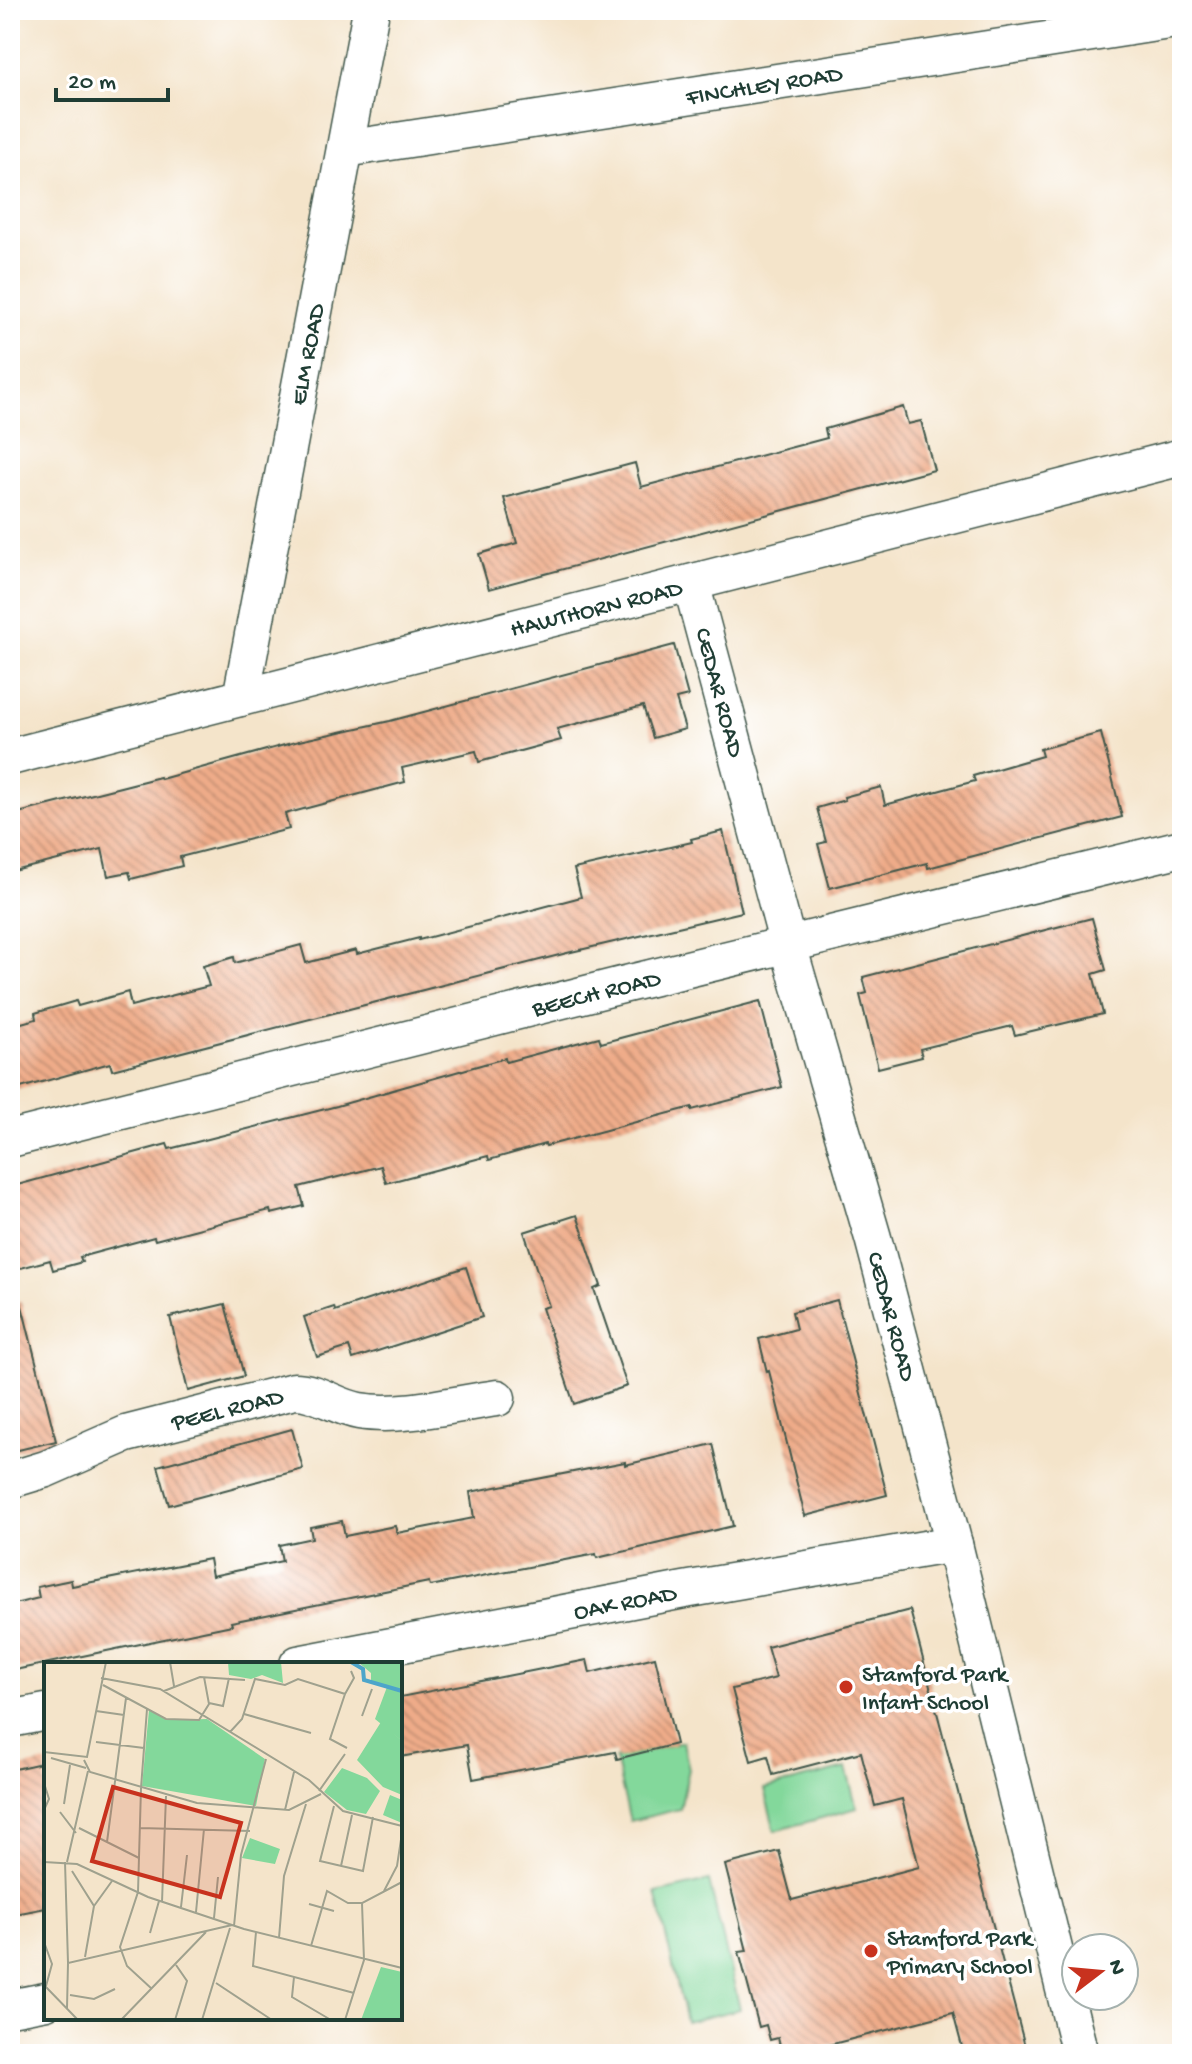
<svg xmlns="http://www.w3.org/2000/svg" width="1192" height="2064" viewBox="0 0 1192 2064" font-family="'Gochi Hand',sans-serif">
	<defs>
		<pattern id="building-back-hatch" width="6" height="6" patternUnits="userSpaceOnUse" patternTransform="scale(2)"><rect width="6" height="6" fill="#efac89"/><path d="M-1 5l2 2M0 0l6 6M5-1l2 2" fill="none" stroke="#c18d71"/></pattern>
	</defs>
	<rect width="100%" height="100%" fill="#fff"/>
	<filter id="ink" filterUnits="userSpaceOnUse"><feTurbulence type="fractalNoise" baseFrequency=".0125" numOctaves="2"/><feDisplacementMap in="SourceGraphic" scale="16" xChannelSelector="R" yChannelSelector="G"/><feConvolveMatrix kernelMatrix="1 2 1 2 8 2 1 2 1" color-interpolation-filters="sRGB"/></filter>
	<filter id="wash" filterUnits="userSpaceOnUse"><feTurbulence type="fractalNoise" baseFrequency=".006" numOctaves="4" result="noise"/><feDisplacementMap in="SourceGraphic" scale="32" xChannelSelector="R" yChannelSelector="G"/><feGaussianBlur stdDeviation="1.8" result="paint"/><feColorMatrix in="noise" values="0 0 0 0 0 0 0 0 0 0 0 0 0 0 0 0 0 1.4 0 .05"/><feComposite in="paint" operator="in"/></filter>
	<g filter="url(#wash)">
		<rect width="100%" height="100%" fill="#f4e4ca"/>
		<g fill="#83d89b" stroke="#518a68" stroke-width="2">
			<path d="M 683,1742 L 689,1769 L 680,1809 L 630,1821 L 615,1759 Z"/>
			<path d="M 846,1768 L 857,1808 L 775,1831 L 764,1789 Z"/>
			<path d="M 709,1881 L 740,2009 L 686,2022 L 656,1893 Z"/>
		</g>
		<g id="blocks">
			<g fill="url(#building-back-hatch)">
				<path d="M 903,407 L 908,424 L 921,421 L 934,470 L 489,589 L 479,554 L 517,543 L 504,498 L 635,463 L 641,487 L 827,438 L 825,429 Z"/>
				<path d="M 674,645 L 688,696 L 676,699 L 685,729 L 653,738 L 643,706 L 557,729 L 561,740 L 479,762 L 476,751 L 402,768 L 405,782 L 285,814 L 289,829 L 180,857 L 182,866 L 131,879 L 129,872 L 108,876 L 102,849 L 10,872 L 10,815 L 160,777 L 161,779 L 299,741 L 390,721 Z"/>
				<path d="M 1101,733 L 1122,817 L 928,868 L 927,863 L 830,888 L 818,844 L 826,842 L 817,808 L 845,800 L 844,797 L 881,787 L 885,805 L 975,781 L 973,776 L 1042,756 L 1040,749 Z"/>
				<path d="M 723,831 L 742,912 L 567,953 L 112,1070 L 110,1063 L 10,1091 L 10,1026 L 36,1019 L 35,1013 L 76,1001 L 78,1006 L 128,992 L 131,1006 L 209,986 L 203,966 L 234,957 L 235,963 L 301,945 L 306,963 L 356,950 L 357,954 L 419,938 L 419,940 L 581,897 L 574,869 L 692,842 L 691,839 Z"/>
				<path d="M 1092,918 L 1106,970 L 1093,974 L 1103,1014 L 1015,1035 L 1012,1026 L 920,1049 L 922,1057 L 878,1068 L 860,995 L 867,993 L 863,977 Z"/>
				<path d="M 760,1001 L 782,1087 L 692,1110 L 692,1107 L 546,1146 L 545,1144 L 489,1160 L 488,1156 L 386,1183 L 381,1166 L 299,1187 L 304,1206 L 271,1214 L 270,1210 L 155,1240 L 154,1237 L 80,1257 L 82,1262 L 53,1270 L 50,1260 L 10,1271 L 10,1187 L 167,1144 L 169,1149 L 337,1106 L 505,1058 L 506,1062 L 599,1037 L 601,1043 Z"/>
				<path d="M 577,1215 L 601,1286 L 594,1289 L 627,1386 L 574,1404 L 542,1308 L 549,1306 L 524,1232 Z"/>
				<path d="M 466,1267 L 482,1317 L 353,1359 L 349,1347 L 317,1357 L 304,1317 L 334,1307 L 335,1311 Z"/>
				<path d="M 837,1300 L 887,1495 L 805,1516 L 769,1371 L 767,1372 L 759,1339 L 796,1329 L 792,1312 Z"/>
				<path d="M 21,1302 L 56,1441 L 10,1452 L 10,1303 Z"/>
				<path d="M 225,1304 L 244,1376 L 188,1391 L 170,1317 Z"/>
				<path d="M 292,1429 L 303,1469 L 169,1505 L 158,1466 Z"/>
				<path d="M 713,1444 L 733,1526 L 597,1558 L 596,1554 L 430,1586 L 429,1582 L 231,1622 L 232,1625 L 10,1671 L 10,1605 L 39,1598 L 37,1587 L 71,1580 L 72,1586 L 209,1559 L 212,1576 L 282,1561 L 279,1545 L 312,1538 L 310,1527 L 342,1521 L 345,1536 L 395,1526 L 397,1533 L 474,1518 L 470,1492 L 625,1462 L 625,1465 Z"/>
				<path d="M 910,1610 L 1027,2054 L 964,2054 L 953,2013 L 825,2046 L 827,2054 L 782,2054 L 778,2038 L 770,2040 L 766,2025 L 759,2027 L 739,1952 L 747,1951 L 725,1865 L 779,1851 L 792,1900 L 919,1867 L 902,1799 L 875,1806 L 861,1752 L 773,1775 L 768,1756 L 751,1761 L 732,1689 L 776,1678 L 767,1647 Z"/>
				<path d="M 655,1657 L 676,1744 L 617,1759 L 615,1752 L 473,1779 L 467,1745 L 400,1757 L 400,1697 L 587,1660 L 590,1673 Z"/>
				<path d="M 46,1762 L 46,1908 L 10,1915 L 10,1770 Z"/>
			</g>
		</g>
	</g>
	<g filter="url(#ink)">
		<use href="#blocks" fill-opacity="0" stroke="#3f564a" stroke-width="2"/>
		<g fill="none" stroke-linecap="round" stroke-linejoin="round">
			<defs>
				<g id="minor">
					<path d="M 345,149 L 1182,19"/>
					<path d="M 691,583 L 788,945 L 873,1238 L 954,1544 L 1080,2054"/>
					<path d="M 241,698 L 371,10"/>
					<path d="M 10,757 L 1182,457"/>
					<path d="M 10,1139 L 618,986 L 1182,848"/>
					<path d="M 10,1480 L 46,1469 L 126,1434 L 294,1391 C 318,1391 336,1407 359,1411 C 401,1418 455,1404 497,1398"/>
					<path d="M 298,1664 L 684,1590 L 954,1544"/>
					<path d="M 10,1719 L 46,1712"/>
					<path d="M 10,2008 L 46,2001"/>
				</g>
			</defs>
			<use href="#minor" stroke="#3f564a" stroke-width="39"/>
			<use href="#minor" stroke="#fff" stroke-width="36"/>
		</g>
	</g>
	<g fill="#c8321e" stroke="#fff" stroke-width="3">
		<circle cx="846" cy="1687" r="8"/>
		<circle cx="871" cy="1951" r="8"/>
	</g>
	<g text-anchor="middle" stroke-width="7" stroke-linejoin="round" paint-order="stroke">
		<g font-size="24" fill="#1f3d34" stroke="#fff">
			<text transform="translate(764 84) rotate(-9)" y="8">FINCHLEY ROAD</text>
			<text transform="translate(306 354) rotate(-79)" y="8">ELM ROAD</text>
			<text transform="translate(596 607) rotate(-14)" y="8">HAWTHORN ROAD</text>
			<text transform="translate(721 692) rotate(75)" y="8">CEDAR ROAD</text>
			<text transform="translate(596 992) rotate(-14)" y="8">BEECH ROAD</text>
			<text transform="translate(893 1316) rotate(75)" y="8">CEDAR ROAD</text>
			<text transform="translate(227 1408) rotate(-14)" y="8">PEEL ROAD</text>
			<text transform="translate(625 1601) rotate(-11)" y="8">OAK ROAD</text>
		</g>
		<g font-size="24" fill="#1f3d34" stroke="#fff" text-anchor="start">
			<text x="862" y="1681">Stamford Park<tspan x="862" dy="28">Infant School</tspan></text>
			<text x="887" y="1945">Stamford Park<tspan x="887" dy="28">Primary School</tspan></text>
		</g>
	</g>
	<g transform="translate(44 1662)">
		<rect width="358" height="358" fill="#f4e4ca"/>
		<path d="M 314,0 L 358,0 L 358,79 L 331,57 L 343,25 L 327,19 L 327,11 Z" fill="#83d89b"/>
		<path d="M 337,305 L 358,310 L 358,358 L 317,358 Z" fill="#83d89b"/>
		<path d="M 184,0 L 237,0 L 239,21 L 218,13 L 207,17 L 185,13 ZM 105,48 L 123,58 L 163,57 L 221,97 L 212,144 L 98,124 ZM 298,106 L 323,116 L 336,129 L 322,152 L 303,148 L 280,130 ZM 206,176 L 236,187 L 231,202 L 198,196 Z" fill="#83d89b"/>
		<path d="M 337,60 L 358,79 L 358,133 L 339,125 L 313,98 ZM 346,133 L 358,138 L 358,161 L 339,153 Z" fill="#83d89b"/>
		<path fill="none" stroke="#4da5ca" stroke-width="4" d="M 307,0 L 319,7 L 320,18 L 358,29"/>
		<path fill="none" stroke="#9fa18e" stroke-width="2" d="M 126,0 L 130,24M 57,16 L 116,27 L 265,118 L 299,149 L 358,164M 59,23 L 122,57 L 155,58 L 165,42 L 160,15M 120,29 L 156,15 L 201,18M 301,32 L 310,16 L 307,9M 165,41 L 179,44 L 185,16M 52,49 L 80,53M 200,52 L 267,71M 318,54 L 328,27M 186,70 L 198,57 L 211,17 L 241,23 L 254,17 L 301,32 L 286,77 L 303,86M 52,80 L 100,86M 0,90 L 43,95 L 62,0M 7,96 L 42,106M 40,98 L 46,110 L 153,141 L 245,148 L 277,132M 0,121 L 5,137 L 0,148M 97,126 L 94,230 L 76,285 L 83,304 L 108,327M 97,126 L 103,47M 275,129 L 301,92M 20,142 L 26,103M 290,144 L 276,199 L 319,209 L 329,155M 241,148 L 250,110M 16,150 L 32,171M 35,166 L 95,196M 96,166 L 206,169M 63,180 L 82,36M 0,200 L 33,202 L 104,235 L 200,267 L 358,306M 21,200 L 24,301M 23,200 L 44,109M 297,204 L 308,153M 28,209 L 50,244 L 41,295M 340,229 L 353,204 L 358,171M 118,240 L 122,134M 265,242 L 290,249M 50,244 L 68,219M 137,245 L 143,193M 152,250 L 160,167M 170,256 L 174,215M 190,264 L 197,193 L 222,97M 212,270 L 209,304 L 310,331M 106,271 L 115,239M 235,276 L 240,214 L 262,142M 0,280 L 8,302 L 2,324M 267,284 L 283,229 L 304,241 L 318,241M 250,315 L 248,335 L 287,358M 172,321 L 228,358M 0,323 L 34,358M 26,333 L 50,337 L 71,327M 23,346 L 24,301 L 188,263M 77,358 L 162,270M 131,358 L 143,319 L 132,303M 158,358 L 186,266M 301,358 L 320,298 L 318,241 L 358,220"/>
		<path fill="#c8321e" fill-opacity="0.15" stroke="#c8321e" stroke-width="4" d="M 69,125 L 197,161 L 176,235 L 48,199 Z"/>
		<rect width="358" height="358" fill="none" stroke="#1f3d34" stroke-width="4"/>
	</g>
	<rect width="1192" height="2064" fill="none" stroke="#fff" stroke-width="40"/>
	<g transform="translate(1100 1972) rotate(74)"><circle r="38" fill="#ffffff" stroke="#a5b1ae" stroke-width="2"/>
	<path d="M0-6L14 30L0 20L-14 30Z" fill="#c8321e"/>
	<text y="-12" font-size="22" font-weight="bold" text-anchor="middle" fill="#1f3d34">N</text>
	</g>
	<path d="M56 88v12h112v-12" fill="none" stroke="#1f3d34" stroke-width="4"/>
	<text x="68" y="88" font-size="24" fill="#1f3d34" stroke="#ffffff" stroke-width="6" paint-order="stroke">20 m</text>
</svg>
